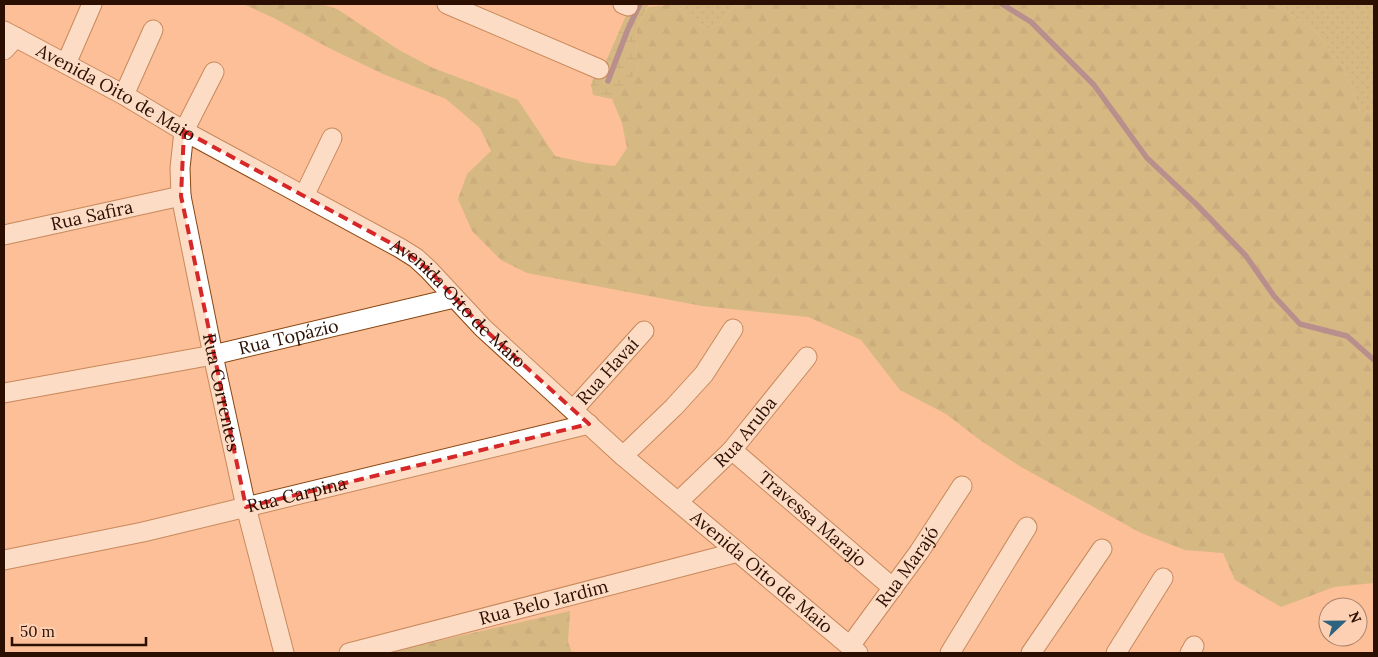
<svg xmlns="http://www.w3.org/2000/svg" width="1378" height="657" viewBox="0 0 1378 657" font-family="Lora,serif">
	<defs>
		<pattern id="grass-dots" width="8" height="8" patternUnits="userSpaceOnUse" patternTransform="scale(1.25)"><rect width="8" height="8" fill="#a9b06b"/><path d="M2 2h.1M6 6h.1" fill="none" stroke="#92965b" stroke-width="1.8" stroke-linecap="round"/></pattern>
		<pattern id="forest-firs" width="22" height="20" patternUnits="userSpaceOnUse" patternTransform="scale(1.25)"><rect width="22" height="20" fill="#a9b06b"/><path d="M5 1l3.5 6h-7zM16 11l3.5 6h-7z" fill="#92965b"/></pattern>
		<pattern id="wetland-marsh" width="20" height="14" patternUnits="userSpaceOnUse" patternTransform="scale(1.25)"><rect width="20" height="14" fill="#a9b06b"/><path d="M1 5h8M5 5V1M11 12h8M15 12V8" fill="none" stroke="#92965b"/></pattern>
	</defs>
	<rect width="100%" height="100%" fill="#fcbf98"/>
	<g fill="url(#grass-dots)">
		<path d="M 676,4 L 751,4 L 733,6 L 720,24 L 707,29 L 688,17 Z"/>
		<path d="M 1276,4 L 1374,4 L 1374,110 L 1361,113 L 1346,74 L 1316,32 Z"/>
	</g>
	<g fill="url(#forest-firs)">
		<path d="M 243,4 L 321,4 L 337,9 L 399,50 L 433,68 L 518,100 L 555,156 L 587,163 L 615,166 L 627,148 L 622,123 L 612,99 L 635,75 L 639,63 L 636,55 L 637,27 L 648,7 L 676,4 L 688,17 L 707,29 L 720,24 L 733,6 L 751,4 L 1276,4 L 1316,32 L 1346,74 L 1361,113 L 1374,110 L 1374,583 L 1334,587 L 1281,607 L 1235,580 L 1223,553 L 1185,550 L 1141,533 L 1021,467 L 980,440 L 946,414 L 900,390 L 861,340 L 808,317 L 702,306 L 527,273 L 501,260 L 472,231 L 458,199 L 467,174 L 491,151 L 480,128 L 446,99 L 383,74 L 329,48 L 272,17 Z"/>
		<path d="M 570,611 L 568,642 L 572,653 L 385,653 Z"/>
	</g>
	<path fill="url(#wetland-marsh)" d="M 631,4 L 649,4 L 637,27 L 636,55 L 639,63 L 635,75 L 612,99 L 593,95 L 591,85 L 594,76 L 600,75 Z"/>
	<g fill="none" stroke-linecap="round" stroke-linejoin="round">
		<g stroke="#685484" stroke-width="5.5">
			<path d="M 1002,4 L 1031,22 L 1094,85 L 1147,158 L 1196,204 L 1246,256 L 1274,296 L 1300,324 L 1347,336 L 1374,360"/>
			<path d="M 608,81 L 628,29 L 640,4"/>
		</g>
		<defs>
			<g id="minor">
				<path d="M 447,4 L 599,69"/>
				<path d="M 623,4 L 628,6"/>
				<path id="s1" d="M 4,31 L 124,95 L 184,131 L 400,248 L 416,258 L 429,270 L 483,328 L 623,456 L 858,653"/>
				<path d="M 4,50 L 16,37"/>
				<path d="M 66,64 L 92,4"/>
				<path id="s2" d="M 214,72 L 184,131 L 180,168 L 181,196 L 213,355 L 246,507 L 284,653"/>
				<path d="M 124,95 L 153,30"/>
				<path d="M 304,196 L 332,138"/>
				<path id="s3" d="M 4,235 L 181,196"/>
				<path id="s4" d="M 4,393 L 213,355 L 454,298"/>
				<path id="s5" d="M 573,410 L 644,331"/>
				<path id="s6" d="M 732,450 L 893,588"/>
				<path d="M 623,456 L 674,407 L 704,374 L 733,329"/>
				<path id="s7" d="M 679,501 L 732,450 L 807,357"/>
				<path id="s8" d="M 4,560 L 143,532 L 589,424"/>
				<path id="s9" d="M 850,646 L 919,552 L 962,486"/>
				<path id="s10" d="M 349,653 L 738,552"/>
				<path d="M 950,653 L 1027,527"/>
				<path d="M 1031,653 L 1102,549"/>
				<path d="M 1116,653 L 1163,578"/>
				<path d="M 1190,653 L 1194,646"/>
			</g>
		</defs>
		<use href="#minor" stroke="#894713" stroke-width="21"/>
		<use href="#minor" stroke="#fff" stroke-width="19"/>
	</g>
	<path d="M0 0H1378V657H0ZM 184,131 L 400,248 L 429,270 L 483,328 L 589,424 L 246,507 L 181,196 Z" fill="#fcbf98" fill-opacity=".55" fill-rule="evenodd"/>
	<path fill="none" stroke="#d62828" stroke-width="4" stroke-dasharray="10 6" stroke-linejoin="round" d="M 184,131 L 400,248 L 429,270 L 483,328 L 589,424 L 246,507 L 181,196 Z"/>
	<g text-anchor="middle" stroke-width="4" stroke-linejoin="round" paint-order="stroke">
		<g font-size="18" fill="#2b0f00" stroke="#fed0b3">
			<text dy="6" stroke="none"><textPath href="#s1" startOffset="128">Avenida Oito de Maio</textPath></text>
			<text dy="6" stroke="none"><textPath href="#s3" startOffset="90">Rua Safira</textPath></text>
			<text dy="6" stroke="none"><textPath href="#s1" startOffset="532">Avenida Oito de Maio</textPath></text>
			<text dy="6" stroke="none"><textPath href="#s4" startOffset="290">Rua Topázio</textPath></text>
			<text dy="6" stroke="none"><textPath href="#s5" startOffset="52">Rua Havaí</textPath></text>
			<text dy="6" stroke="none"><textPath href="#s2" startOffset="332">Rua Correntes</textPath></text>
			<text dy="6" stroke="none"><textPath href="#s7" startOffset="96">Rua Aruba</textPath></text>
			<text dy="6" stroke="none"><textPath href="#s8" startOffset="300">Rua Carpina</textPath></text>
			<text dy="6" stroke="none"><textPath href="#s6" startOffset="106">Travessa Marajo</textPath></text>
			<text dy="6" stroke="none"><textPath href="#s9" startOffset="98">Rua Marajó</textPath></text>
			<text dy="6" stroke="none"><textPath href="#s1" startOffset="938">Avenida Oito de Maio</textPath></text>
			<text dy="6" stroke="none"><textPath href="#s10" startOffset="201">Rua Belo Jardim</textPath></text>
		</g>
	</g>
	<rect width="1378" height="657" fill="none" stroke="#2b0f00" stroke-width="10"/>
	<g transform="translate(1343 622) rotate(68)"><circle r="24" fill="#fed0b3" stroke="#aa836b"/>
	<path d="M0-4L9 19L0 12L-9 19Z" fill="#2d637f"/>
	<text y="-8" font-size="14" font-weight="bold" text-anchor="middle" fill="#2b0f00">N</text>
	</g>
	<path d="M12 637v8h134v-8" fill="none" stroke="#2b0f00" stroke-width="2.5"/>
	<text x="20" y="637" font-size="15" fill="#2b0f00" stroke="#fed0b3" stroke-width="4" paint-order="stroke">50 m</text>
</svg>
